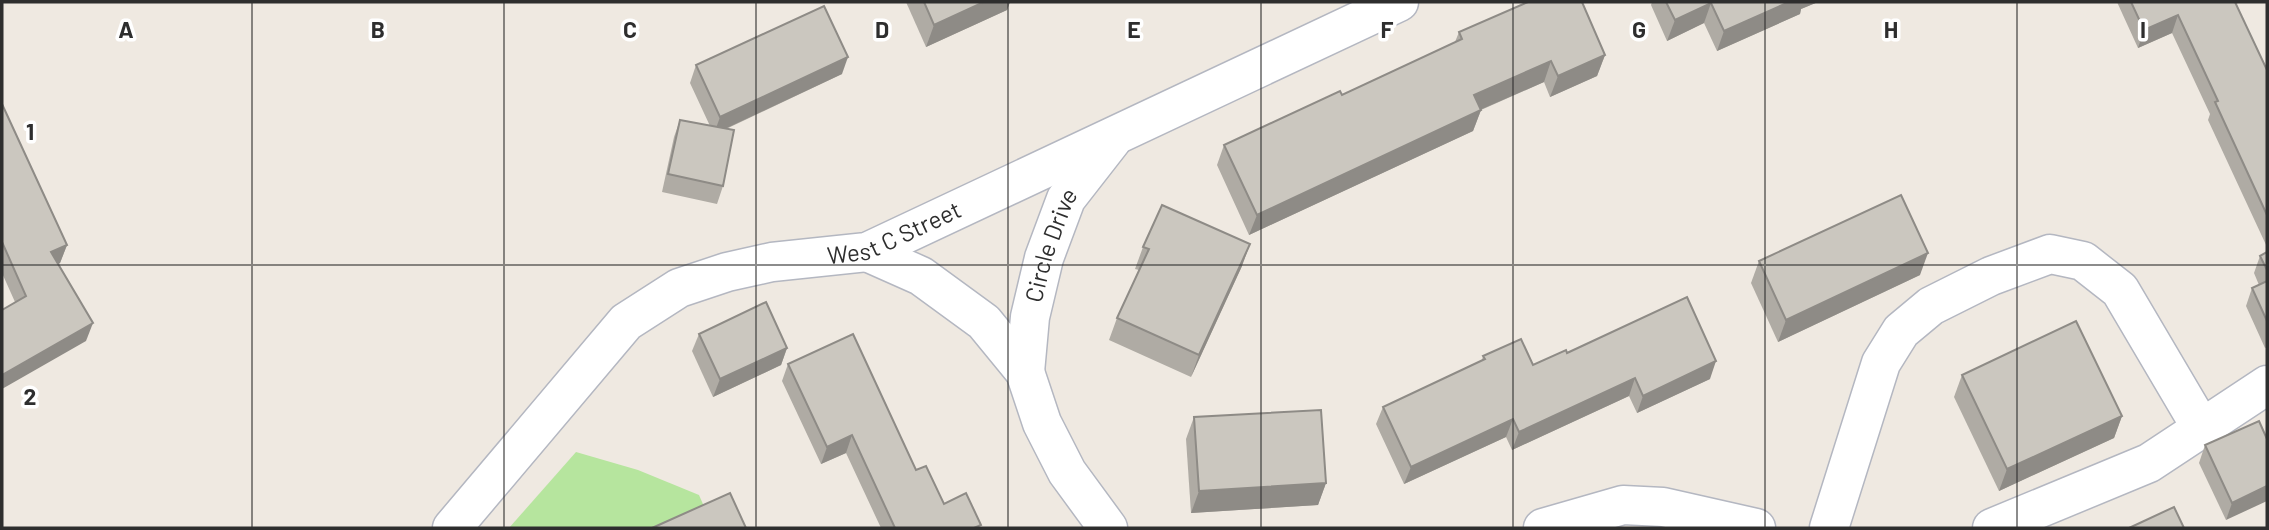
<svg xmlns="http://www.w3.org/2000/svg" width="2269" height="530" viewBox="0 0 2269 530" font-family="Barlow,sans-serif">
	<rect width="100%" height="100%" fill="#efe9e1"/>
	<path fill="#b6e59e" d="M 576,452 L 638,470 L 699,495 L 706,511 L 671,528 L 509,528 Z"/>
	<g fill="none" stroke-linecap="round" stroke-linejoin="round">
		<defs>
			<g id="minor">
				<path d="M 867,252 L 921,276 L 984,322 L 1025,372 L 1042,423 L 1067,472 L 1108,528"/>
				<path id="s1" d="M 1025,372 L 1030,317 L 1044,258 L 1066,199 L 1112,140"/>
				<path id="s2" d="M 452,528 L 626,322 L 679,288 L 727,272 L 772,262 L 867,252 L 1399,2"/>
				<path d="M 1543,528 L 1623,505 L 1663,507 L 1756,528"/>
				<path d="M 1829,528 L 1881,363 L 1901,331 L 1931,306 L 1991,276 L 2050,254 L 2083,261 L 2120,290 L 2202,429"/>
				<path d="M 1992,528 L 2149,463 L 2267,385"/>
			</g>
		</defs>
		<use href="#minor" stroke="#b4b7c1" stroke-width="41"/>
		<use href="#minor" stroke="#fff" stroke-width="38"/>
	</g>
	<g fill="#afaba4">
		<path d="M 906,2 L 1010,2 L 1007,10 L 926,47 Z"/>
		<path d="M 1652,2 L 1818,2 L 1801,9 L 1800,14 L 1717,51 L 1704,23 L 1667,41 L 1651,5 Z"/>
		<path d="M 2117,2 L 2240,2 L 2236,4 L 2267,70 L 2267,247 L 2208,120 L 2210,114 L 2172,33 L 2138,48 Z"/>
		<path d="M 1459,32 L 1605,55 L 1597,76 L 1550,97 L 1544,82 L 1481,110 L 1473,131 L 1249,235 L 1217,165 L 1224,145 L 1342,95 L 1455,42 Z"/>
		<path d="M 696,65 L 842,74 L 726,129 L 723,186 L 717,204 L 662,192 L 674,137 L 680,120 L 710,126 L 690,83 Z"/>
		<path d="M 2,104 L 67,245 L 60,263 L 58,264 L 86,341 L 15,302 L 2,273 Z"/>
		<path d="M 1143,247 L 1242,266 L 1191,377 L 1109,340 L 1117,318 L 1139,270 L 1135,269 Z"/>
		<path d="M 2267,252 L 2267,347 L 2265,348 L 2246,306 L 2252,288 L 2259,285 L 2254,273 L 2260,256 Z"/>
		<path d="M 1759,261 L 1920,275 L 1778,342 L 1751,283 Z"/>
		<path d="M 699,334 L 787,348 L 781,365 L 713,397 L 692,351 Z"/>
		<path d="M 1567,353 L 1710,379 L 1637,413 L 1629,396 L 1512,450 L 1506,437 L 1404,484 L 1376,424 L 1383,407 L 1482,360 L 1483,356 L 1533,365 Z"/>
		<path d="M 788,364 L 916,470 L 944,504 L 980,528 L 881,528 L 846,453 L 821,464 L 782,381 Z"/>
		<path d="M 1962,375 L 2122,416 L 2114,438 L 1999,491 L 1954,397 Z"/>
		<path d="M 1194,417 L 1326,483 L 1318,505 L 1191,513 L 1186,439 Z"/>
		<path d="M 2267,439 L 2226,520 L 2199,463 L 2205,445 Z"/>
	</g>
	<g fill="#8e8b86">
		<path d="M 984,2 L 1010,2 L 1007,10 L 926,47 L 934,25 Z"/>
		<path d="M 1789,2 L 1818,2 L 1801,9 L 1800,14 L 1717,51 L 1724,31 Z"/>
		<path d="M 1711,3 L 1704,23 L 1667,41 L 1675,20 Z"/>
		<path d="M 2178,15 L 2172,33 L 2138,48 L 2144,30 Z"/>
		<path d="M 1605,55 L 1597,76 L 1550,97 L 1558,76 Z"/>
		<path d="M 848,57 L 842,74 L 714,134 L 720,117 Z"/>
		<path d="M 1551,61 L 1544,82 L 1466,116 L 1474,95 Z"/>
		<path d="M 1481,110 L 1473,131 L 1249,235 L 1257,215 Z"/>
		<path d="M 1250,244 L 1242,266 L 1191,377 L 1199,355 Z"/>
		<path d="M 67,245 L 60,263 L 44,270 L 51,252 Z"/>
		<path d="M 1928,253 L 1920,275 L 1778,342 L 1786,320 Z"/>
		<path d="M 93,323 L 86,341 L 2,389 L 2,375 Z"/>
		<path d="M 787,348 L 781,365 L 713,397 L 720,379 Z"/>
		<path d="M 1716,361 L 1710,379 L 1637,413 L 1643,396 Z"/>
		<path d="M 1635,378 L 1629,396 L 1512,450 L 1519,432 Z"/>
		<path d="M 2122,416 L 2114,438 L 1999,491 L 2007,469 Z"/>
		<path d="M 1513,419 L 1506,437 L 1404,484 L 1411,467 Z"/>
		<path d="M 852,435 L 846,453 L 821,464 L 827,447 Z"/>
		<path d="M 1326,483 L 1318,505 L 1191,513 L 1199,491 Z"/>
		<path d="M 2267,486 L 2267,501 L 2226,520 L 2232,503 Z"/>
	</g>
	<g fill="#cbc7bf" stroke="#8e8b86" stroke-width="2">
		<path d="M 924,2 L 984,2 L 934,25 Z"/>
		<path d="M 1528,2 L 1582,2 L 1605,55 L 1558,76 L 1551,61 L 1474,95 L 1481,110 L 1257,215 L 1224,145 L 1340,91 L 1342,95 L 1462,39 L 1459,32 Z"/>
		<path d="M 1666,2 L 1789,2 L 1724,31 L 1711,3 L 1675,20 Z"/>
		<path d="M 2131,2 L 2235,2 L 2267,70 L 2267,215 L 2215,102 L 2218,101 L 2178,15 L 2144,30 Z"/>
		<path d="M 824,6 L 848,57 L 720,117 L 696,65 Z"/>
		<path d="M 2,104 L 67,245 L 51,252 L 93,323 L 2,375 L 2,310 L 26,296 L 2,242 Z"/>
		<path d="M 680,120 L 734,130 L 723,186 L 668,174 Z"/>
		<path d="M 1901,195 L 1928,253 L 1786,320 L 1759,261 Z"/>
		<path d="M 1162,205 L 1250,244 L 1199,355 L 1117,318 L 1149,249 L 1143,247 Z"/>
		<path d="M 2267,252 L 2267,270 L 2260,256 Z"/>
		<path d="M 2267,281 L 2267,321 L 2252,288 Z"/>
		<path d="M 1687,297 L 1716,361 L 1643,396 L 1635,378 L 1519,432 L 1513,419 L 1411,467 L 1383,407 L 1485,359 L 1483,356 L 1521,339 L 1533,365 L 1566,350 L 1567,353 Z"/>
		<path d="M 766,302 L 787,348 L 720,379 L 699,334 Z"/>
		<path d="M 2076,321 L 2122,416 L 2007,469 L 1962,375 Z"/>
		<path d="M 853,334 L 916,470 L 926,466 L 944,504 L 966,493 L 981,525 L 974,528 L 895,528 L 852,435 L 827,447 L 788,364 Z"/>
		<path d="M 1321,410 L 1326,483 L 1199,491 L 1194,417 Z"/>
		<path d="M 2259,421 L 2267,439 L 2267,486 L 2232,503 L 2205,445 Z"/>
		<path d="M 730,493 L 746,528 L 652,528 Z"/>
		<path d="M 2174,507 L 2184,528 L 2129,528 Z"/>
	</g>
	<path fill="none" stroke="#2e2e2e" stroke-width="2" stroke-opacity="0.55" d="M 252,2 L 252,528M 504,2 L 504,528M 756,2 L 756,528M 1008,2 L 1008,528M 1261,2 L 1261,528M 1513,2 L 1513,528M 1765,2 L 1765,528M 2017,2 L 2017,528M 2,265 L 2267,265"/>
	<g text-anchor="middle" stroke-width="7" stroke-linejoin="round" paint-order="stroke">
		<g font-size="24" fill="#2e2e2e" stroke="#fff">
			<text dy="8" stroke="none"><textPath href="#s2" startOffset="556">West C Street</textPath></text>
			<text dy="8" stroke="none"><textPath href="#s1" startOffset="130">Circle Drive</textPath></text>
		</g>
	</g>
	<g font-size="23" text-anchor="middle" font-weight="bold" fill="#2e2e2e" stroke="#fff" stroke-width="7" stroke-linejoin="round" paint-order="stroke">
		<text x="126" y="38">A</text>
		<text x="378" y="38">B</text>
		<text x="630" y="38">C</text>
		<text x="882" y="38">D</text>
		<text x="1134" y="38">E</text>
		<text x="1387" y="38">F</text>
		<text x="1639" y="38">G</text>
		<text x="1891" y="38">H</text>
		<text x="2143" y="38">I</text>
		<text x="30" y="140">1</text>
		<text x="30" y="405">2</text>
	</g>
	<rect width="2269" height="530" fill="none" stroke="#2e2e2e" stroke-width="7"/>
</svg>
